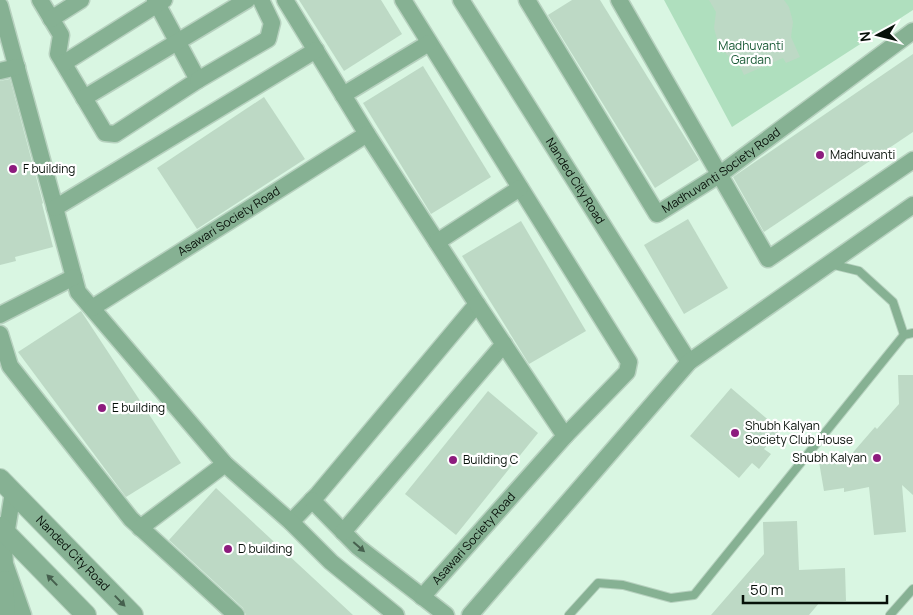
<svg xmlns="http://www.w3.org/2000/svg" width="913" height="615" viewBox="0 0 913 615" font-family="Manrope,sans-serif">
	<rect width="100%" height="100%" fill="#d9f6e2"/>
	<path fill="#afdfbe" d="M 664,0 L 913,0 L 913,10 L 732,127 Z"/>
	<g fill="#bdd9c5">
		<path d="M 299,0 L 381,0 L 402,34 L 344,71 Z"/>
		<path d="M 572,0 L 600,0 L 699,160 L 655,188 L 548,15 Z"/>
		<path d="M 709,0 L 784,0 L 789,7 L 793,22 L 791,37 L 800,57 L 786,63 L 783,58 L 744,75 L 737,60 L 727,55 L 718,43 L 714,28 L 716,12 Z"/>
		<path d="M 913,54 L 913,132 L 764,232 L 733,177 Z"/>
		<path d="M 423,66 L 491,177 L 431,214 L 363,103 Z"/>
		<path d="M 10,79 L 43,203 L 42,204 L 53,247 L 15,257 L 16,261 L 0,265 L 0,81 Z"/>
		<path d="M 264,97 L 305,159 L 197,229 L 157,168 Z"/>
		<path d="M 688,219 L 728,288 L 684,314 L 644,245 Z"/>
		<path d="M 521,221 L 586,331 L 529,364 L 462,256 Z"/>
		<path d="M 81,311 L 181,463 L 126,497 L 18,352 Z"/>
		<path d="M 898,375 L 913,375 L 913,495 L 902,485 L 906,532 L 874,535 L 869,487 L 844,492 L 844,488 L 824,491 L 819,462 L 849,457 L 875,427 L 877,429 L 899,404 Z"/>
		<path d="M 731,388 L 780,430 L 764,449 L 771,454 L 759,469 L 752,463 L 739,478 L 690,436 Z"/>
		<path d="M 488,391 L 538,433 L 456,535 L 405,494 Z"/>
		<path d="M 216,488 L 353,615 L 246,615 L 243,608 L 169,540 Z"/>
		<path d="M 797,521 L 799,570 L 845,568 L 846,601 L 820,602 L 809,615 L 711,615 L 764,554 L 763,522 Z"/>
	</g>
	<g fill="none" stroke-linecap="round" stroke-linejoin="round">
		<defs>
			<g id="service">
				<path d="M 830,264 L 859,271 L 893,302 L 904,335"/>
				<path d="M 569,615 L 598,583 L 623,585 L 671,598 L 694,595 L 904,335 L 913,333"/>
				<path d="M 890,615 L 913,589"/>
			</g>
			<g id="minor">
				<path d="M 40,0 L 61,35 L 58,54 L 105,133 L 115,134 L 198,80 L 155,0"/>
				<path d="M 285,0 L 367,134 L 477,304 L 318,494 L 291,522"/>
				<path d="M 403,0 L 629,362 L 627,372 L 565,436"/>
				<path id="s1" d="M 461,0 L 689,362"/>
				<path id="s2" d="M 527,0 L 657,214 L 719,175 L 913,31"/>
				<path d="M 619,0 L 768,259 L 913,160"/>
				<path d="M 0,6 L 78,292 L 225,464 L 291,522 L 331,562 L 396,615"/>
				<path d="M 51,19 L 81,0"/>
				<path d="M 64,63 L 164,0"/>
				<path d="M 0,71 L 17,67"/>
				<path d="M 198,80 L 268,39 L 272,23 L 261,0"/>
				<path d="M 343,95 L 429,43"/>
				<path d="M 84,98 L 247,0"/>
				<path d="M 55,208 L 316,50"/>
				<path d="M 437,242 L 520,188"/>
				<path id="s3" d="M 92,308 L 367,134"/>
				<path d="M 0,315 L 74,277"/>
				<path d="M 0,334 L 10,366 L 131,519 L 236,615"/>
				<path d="M 13,492 L 4,548 L 5,564 L 23,615"/>
				<path d="M 312,500 L 358,547 L 446,615"/>
				<path d="M 140,528 L 225,464"/>
				<path d="M 343,532 L 504,344"/>
				<path d="M 5,579 L 7,615"/>
				<path id="s4" d="M 422,597 L 565,436 L 477,304"/>
				<path d="M 470,615 L 689,362 L 913,205"/>
			</g>
			<g id="tertiary">
				<path id="s5" d="M 0,479 L 133,615"/>
				<path d="M 0,527 L 86,615"/>
			</g>
		</defs>
		<use href="#service" stroke="#b7d1bf" stroke-width="10"/>
		<use href="#minor" stroke="#b7d1bf" stroke-width="19"/>
		<use href="#tertiary" stroke="#b7d1bf" stroke-width="22"/>
		<use href="#service" stroke="#86b193" stroke-width="8"/>
		<use href="#minor" stroke="#86b193" stroke-width="16"/>
		<use href="#tertiary" stroke="#86b193" stroke-width="20"/>
	</g>
	<defs><path id="oneway-solid" d="M-6-.8H1V-3.2L6.5 0L1 3.2V.8H-6Z" transform="scale(1.25)"/></defs>
	<g fill="#46604e">
		<use href="#oneway-solid" transform="translate(359 547) rotate(41)"/>
		<use href="#oneway-solid" transform="translate(52 580) rotate(-134)"/>
		<use href="#oneway-solid" transform="translate(120 601) rotate(46)"/>
	</g>
	<g fill="#8d1c7e" stroke="#fff" stroke-width="2">
		<circle cx="820" cy="155" r="5"/>
		<circle cx="13" cy="169" r="5"/>
		<circle cx="102" cy="408" r="5"/>
		<circle cx="735" cy="433" r="5"/>
		<circle cx="877" cy="458" r="5"/>
		<circle cx="453" cy="460" r="5"/>
		<circle cx="228" cy="549" r="5"/>
	</g>
	<g text-anchor="middle" stroke-width="4.5" stroke-linejoin="round" paint-order="stroke">
		<g font-size="12" fill="#175834" stroke="#fff">
			<text x="751" y="50">Madhuvanti<tspan x="751" dy="14">Gardan</tspan></text>
		</g>
		<g font-size="12" fill="#071009" stroke="#fff" text-anchor="start">
			<text x="830" y="159">Madhuvanti</text>
			<text x="23" y="173">F building</text>
			<text x="112" y="412">E building</text>
			<text x="745" y="430">Shubh Kalyan<tspan x="745" dy="14">Society Club House</tspan></text>
			<text x="867" y="462" text-anchor="end">Shubh Kalyan</text>
			<text x="463" y="464">Building C</text>
			<text x="238" y="553">D building</text>
		</g>
		<g font-size="12" fill="#071009" stroke="#fff">
			<text dy="4" stroke="none"><textPath href="#s2" startOffset="328">Madhuvanti Society Road</textPath></text>
			<text dy="4" stroke="none"><textPath href="#s1" startOffset="214">Nanded City Road</textPath></text>
			<text dy="4" stroke="none"><textPath href="#s3" startOffset="162">Asawari Society Road</textPath></text>
			<text dy="4" stroke="none"><textPath href="#s4" startOffset="78">Asawari Society Road</textPath></text>
			<text dy="4" stroke="none"><textPath href="#s5" startOffset="104">Nanded City Road</textPath></text>
		</g>
	</g>
	<g transform="translate(878 35) rotate(263)" stroke="#ffffff" stroke-width="4" paint-order="stroke">
	<path d="M0-4L9 19L0 12L-9 19Z" fill="#071009"/>
	<text y="-8" font-size="14" font-weight="bold" text-anchor="middle" fill="#071009">N</text>
	</g>
	<path d="M743 595v8h144v-8" fill="none" stroke="#071009" stroke-width="2.5"/>
	<text x="750" y="595" font-size="15" fill="#071009" stroke="#ffffff" stroke-width="4" paint-order="stroke">50 m</text>
</svg>
